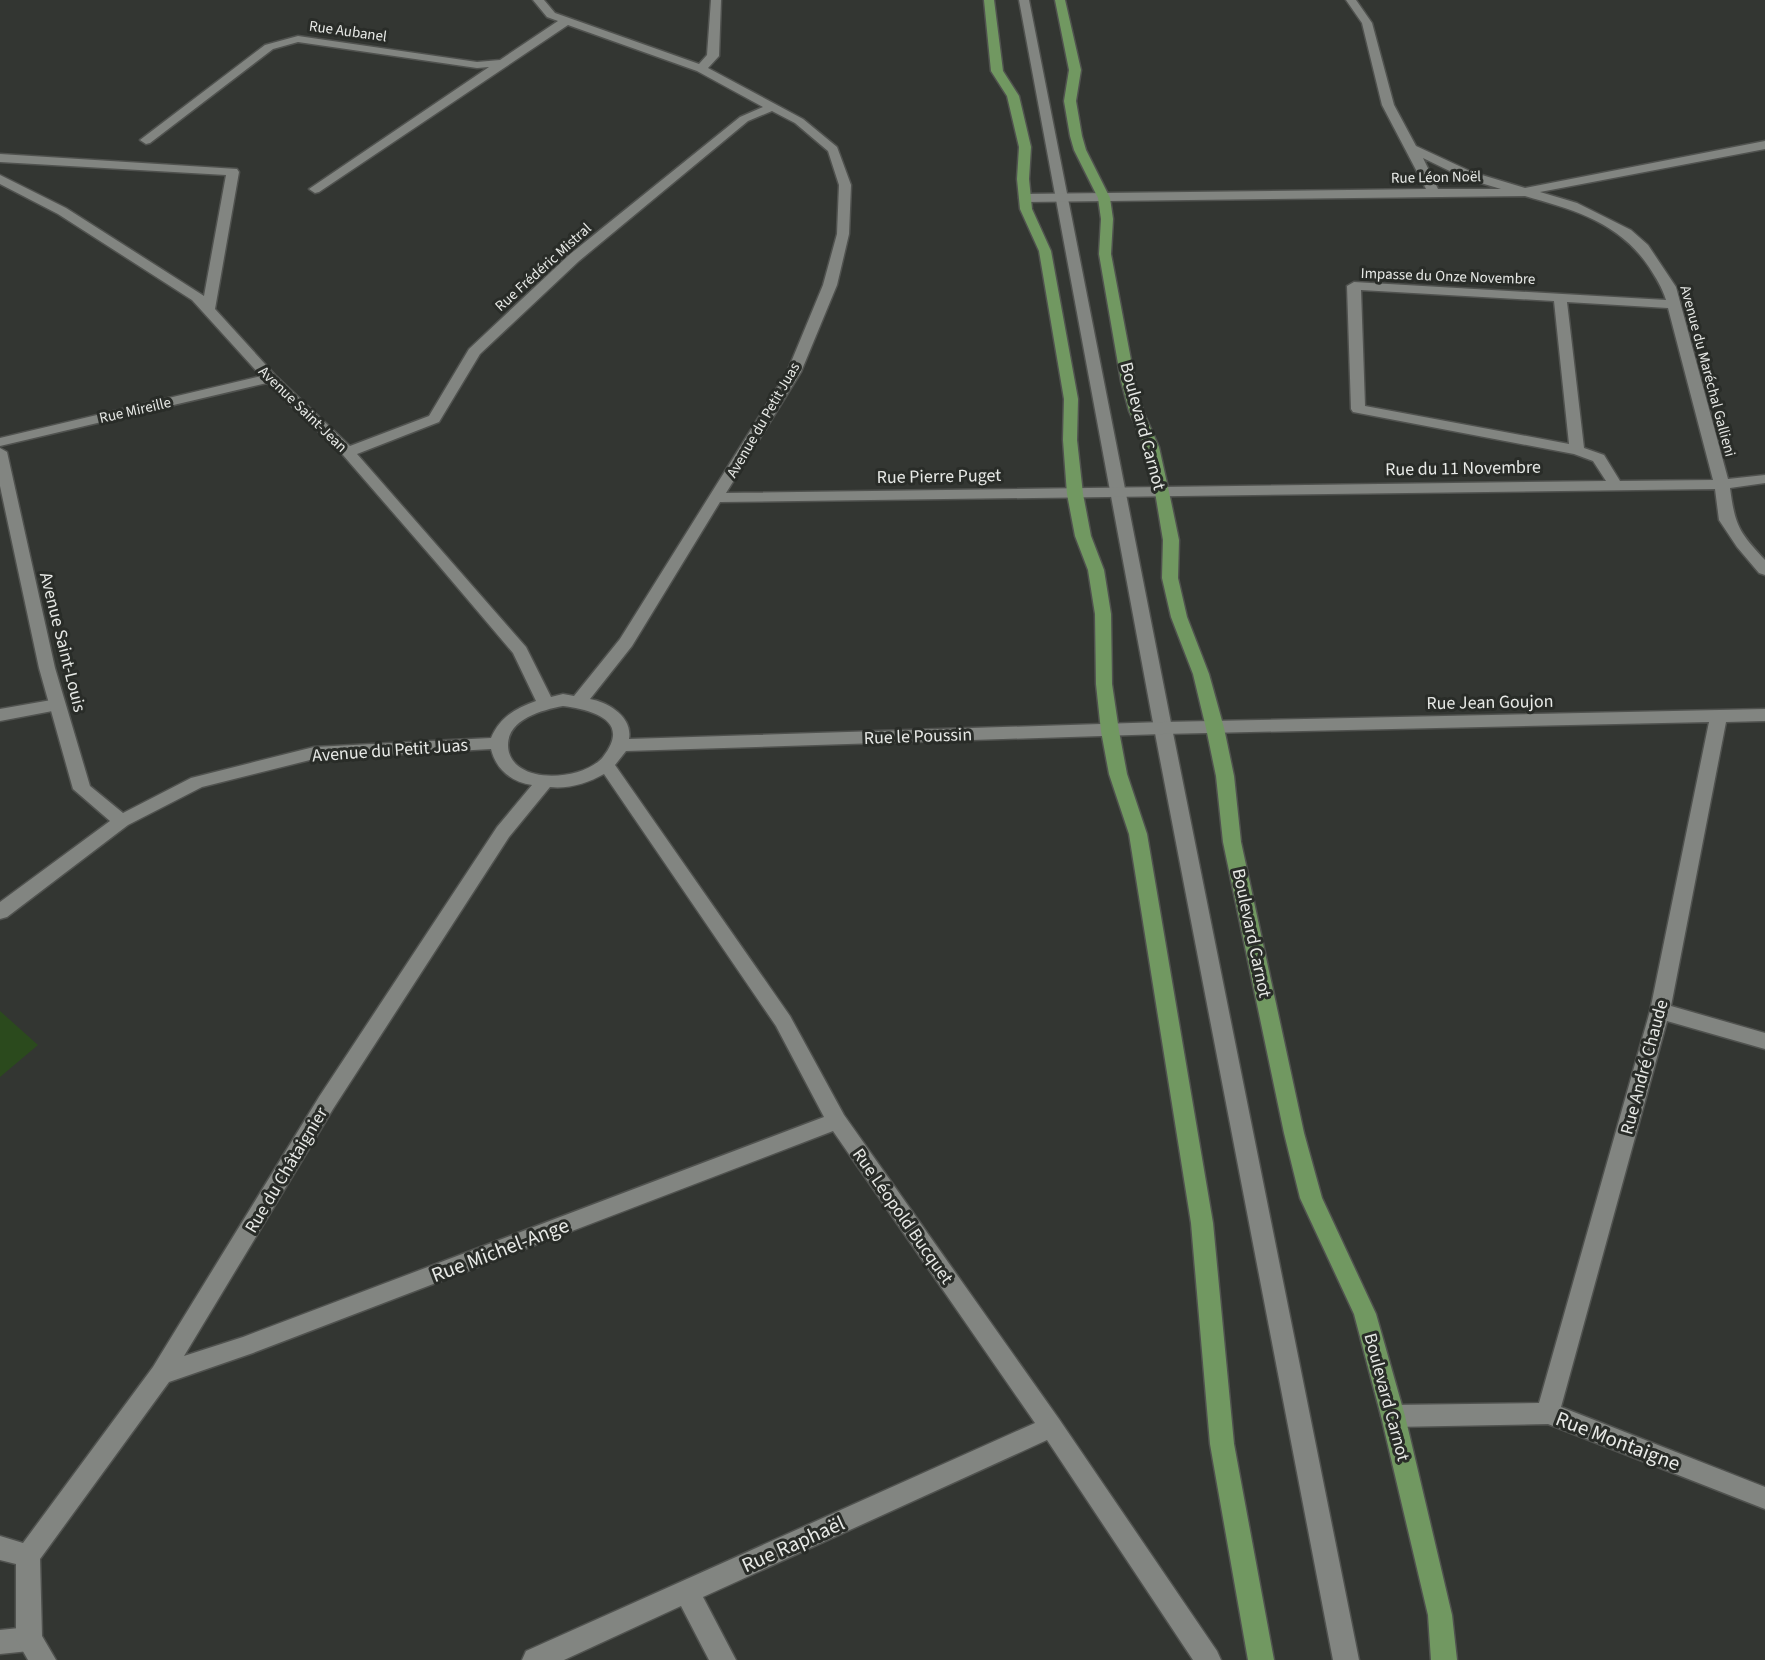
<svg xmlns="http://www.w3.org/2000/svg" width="1765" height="1660" viewBox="0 0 1765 1660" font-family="'Source Sans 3',sans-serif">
	<rect width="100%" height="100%" fill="#333632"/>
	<path fill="#2b4a1d" d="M 0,1011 L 38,1045 L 0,1077 Z"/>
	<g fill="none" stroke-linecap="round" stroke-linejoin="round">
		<defs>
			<g id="service">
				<path d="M 1019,0 L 1029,0 L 1172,728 L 1359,1660 L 1333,1660 L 1154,728 Z"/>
				<path d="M 57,699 L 63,701 L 65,705 L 63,709 L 0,721 L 0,709 Z"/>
				<path d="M 29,1627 L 38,1630 L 42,1639 L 38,1648 L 29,1651 L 0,1654 L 0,1630 Z"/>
			</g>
			<path id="minor" d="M 533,0 L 544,0 L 555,13 L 699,64 L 707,55 L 711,0 L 721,0 L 719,56 L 708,68 L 803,119 L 837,147 L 851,185 L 849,234 L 837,285 L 801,372 L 726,493 L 1606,481 L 1593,461 L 1574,454 L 1353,412 L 1351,409 L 1347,286 L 1354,282 L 1666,300 C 1662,287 1656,278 1649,267 C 1619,222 1574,210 1525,196 L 1025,202 L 1019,198 L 1025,194 L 1426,189 L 1382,105 L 1362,23 L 1346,0 L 1356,0 L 1372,23 L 1394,105 L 1416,146 L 1472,172 L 1525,188 L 1765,141 L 1765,149 L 1540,192 L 1577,203 L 1631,230 L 1648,245 L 1676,287 L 1728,479 L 1765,475 L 1765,483 L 1730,488 C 1735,526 1739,532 1765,560 L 1765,575 L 1759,573 L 1737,547 L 1719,520 L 1715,489 L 720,502 L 632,646 L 590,699 C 608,702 633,717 629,739 L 1163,722 L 1765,709 L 1765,721 L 1726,722 L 1671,1006 L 1765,1033 L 1765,1049 L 1667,1021 L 1561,1407 L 1765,1487 L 1765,1509 L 1548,1424 L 1393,1427 L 1385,1423 L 1381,1416 L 1385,1409 L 1393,1405 L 1539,1403 L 1650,1011 L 1709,722 L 1163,734 L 626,751 L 615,765 L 790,1016 L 844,1115 L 1059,1419 L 1217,1651 L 1221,1660 L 1193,1660 L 1047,1440 L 703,1597 L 736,1660 L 709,1660 L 681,1606 L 564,1660 L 522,1660 L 526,1651 L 1035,1423 L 833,1131 L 253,1353 L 169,1382 L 40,1559 L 42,1636 L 56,1660 L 28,1660 L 16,1639 L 16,1564 L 0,1560 L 0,1536 L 23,1543 L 153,1367 L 319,1097 L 497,827 L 532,785 C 512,782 496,770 491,749 L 314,759 L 202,787 L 128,825 L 7,917 L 0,919 L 0,902 L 110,821 L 73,789 L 39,668 L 0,486 L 0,448 L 7,452 L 55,668 L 90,786 L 123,813 L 191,778 L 314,747 L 491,738 C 500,717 516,708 536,701 L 513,653 L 435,561 L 343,455 L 267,383 L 0,446 L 0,438 L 261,376 L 192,300 L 58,214 L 0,184 L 0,175 L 66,208 L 204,296 L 226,175 L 0,162 L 0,154 L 237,169 L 239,172 L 215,309 L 275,375 L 350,446 L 429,416 L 469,349 L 569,255 L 740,117 L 763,107 L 697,71 L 568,25 L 319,192 L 315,193 L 309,189 L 489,67 L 477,68 L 298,42 L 273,49 L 150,143 L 146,144 L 140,140 L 265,45 L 298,36 L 477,62 L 500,60 L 558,21 L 547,17 ZM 772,111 L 795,123 L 828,151 L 839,185 L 837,234 L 823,285 L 787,372 L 620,639 L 574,696 L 563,694 L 551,697 L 526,647 L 357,454 L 439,422 L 480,354 L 579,261 L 748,121 ZM 1423,158 L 1464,178 L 1501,189 L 1438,189 ZM 1361,290 L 1554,301 L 1569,444 L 1365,406 ZM 1567,302 L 1668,308 L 1713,480 L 1620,481 L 1604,455 L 1584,448 ZM 563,706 C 592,710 632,720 603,757 C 587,776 542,782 521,768 C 513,763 508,755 508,745 C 508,719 542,710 563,706 ZM 604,774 L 776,1026 L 824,1117 L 243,1337 L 184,1356 L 333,1109 L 509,837 L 550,787 C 569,789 588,783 604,774 Z"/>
			<g id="primary">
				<path d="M 984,0 L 994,0 L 1003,71 L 1019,96 L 1031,147 L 1029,179 L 1032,209 L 1051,251 L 1078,399 L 1077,440 L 1083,494 L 1091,536 L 1104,570 L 1111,614 L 1112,684 L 1119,731 L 1127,774 L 1147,834 L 1213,1223 L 1234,1444 L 1274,1660 L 1248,1660 L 1210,1444 L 1191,1223 L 1129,834 L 1109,774 L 1101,731 L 1096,684 L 1095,614 L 1088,570 L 1075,536 L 1067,494 L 1063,440 L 1064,399 L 1039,251 L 1020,209 L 1017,179 L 1019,147 L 1007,96 L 991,71 Z"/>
				<path d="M 1055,0 L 1065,0 L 1081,70 L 1076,101 L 1082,136 L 1086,150 L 1110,198 L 1113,219 L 1111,254 L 1135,381 L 1143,411 L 1159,447 L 1169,492 L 1179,540 L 1178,578 L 1187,617 L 1209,674 L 1224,728 L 1234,776 L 1241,842 L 1304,1133 L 1322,1198 L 1376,1314 L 1405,1416 L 1452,1615 L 1457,1660 L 1431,1660 L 1428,1615 L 1381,1416 L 1354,1314 L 1300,1198 L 1284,1133 L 1223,842 L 1216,776 L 1206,728 L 1193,674 L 1171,617 L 1162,578 L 1163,540 L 1155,492 L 1145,447 L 1129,411 L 1121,381 L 1099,254 L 1101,219 L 1098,198 L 1074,150 L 1070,136 L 1064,101 L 1069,70 Z"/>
			</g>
		</defs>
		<use href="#service" stroke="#50524f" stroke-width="3"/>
		<use href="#minor" stroke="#50524f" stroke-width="3"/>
		<use href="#primary" stroke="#50524f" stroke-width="3"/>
		<use href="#service" fill="#828581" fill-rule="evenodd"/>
		<use href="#minor" fill="#828581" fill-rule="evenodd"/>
		<use href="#primary" fill="#719861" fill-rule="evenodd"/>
	</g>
	<g text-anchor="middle" stroke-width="6" stroke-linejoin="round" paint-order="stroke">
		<g font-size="15" fill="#e7e9e6" stroke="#292c28">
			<text transform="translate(348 31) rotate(8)" y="5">Rue Aubanel</text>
			<text transform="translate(1436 177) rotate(-1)" y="5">Rue Léon Noël</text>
			<text transform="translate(543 267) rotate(-42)" y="5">Rue Frédéric Mistral</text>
			<text transform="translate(1448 276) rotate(2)" y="5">Impasse du Onze Novembre</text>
			<text transform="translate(1708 371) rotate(75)" y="5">Avenue du Maréchal Gallieni</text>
			<text transform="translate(303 409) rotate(44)" y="5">Avenue Saint-Jean</text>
			<text transform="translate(135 410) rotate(-13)" y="5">Rue Mireille</text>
			<text transform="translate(763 420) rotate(-60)" y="5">Avenue du Petit Juas</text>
		</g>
		<g font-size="18" fill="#e7e9e6" stroke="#292c28">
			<text transform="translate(1143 426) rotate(75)" y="6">Boulevard Carnot</text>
			<text transform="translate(1463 468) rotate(-1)" y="6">Rue du 11 Novembre</text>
			<text transform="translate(939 476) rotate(-1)" y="6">Rue Pierre Puget</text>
			<text transform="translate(63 642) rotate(76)" y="6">Avenue Saint-Louis</text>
			<text transform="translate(1490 702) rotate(-1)" y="6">Rue Jean Goujon</text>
			<text transform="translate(918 736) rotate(-2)" y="6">Rue le Poussin</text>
			<text transform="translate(390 750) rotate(-4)" y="6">Avenue du Petit Juas</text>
			<text transform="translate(1252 933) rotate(78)" y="6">Boulevard Carnot</text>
			<text transform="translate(1644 1067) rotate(-75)" y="6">Rue André Chaude</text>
			<text transform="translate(286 1170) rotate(-59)" y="6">Rue du Châtaignier</text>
			<text transform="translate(903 1216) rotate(55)" y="6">Rue Léopold Bucquet</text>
			<text transform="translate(1387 1397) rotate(75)" y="6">Boulevard Carnot</text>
		</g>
		<g font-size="21" fill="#e7e9e6" stroke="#292c28">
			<text transform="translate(500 1250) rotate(-21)" y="7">Rue Michel-Ange</text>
			<text transform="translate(1618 1441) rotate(21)" y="7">Rue Montaigne</text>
			<text transform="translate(793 1544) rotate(-24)" y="7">Rue Raphaël</text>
		</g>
	</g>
</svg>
